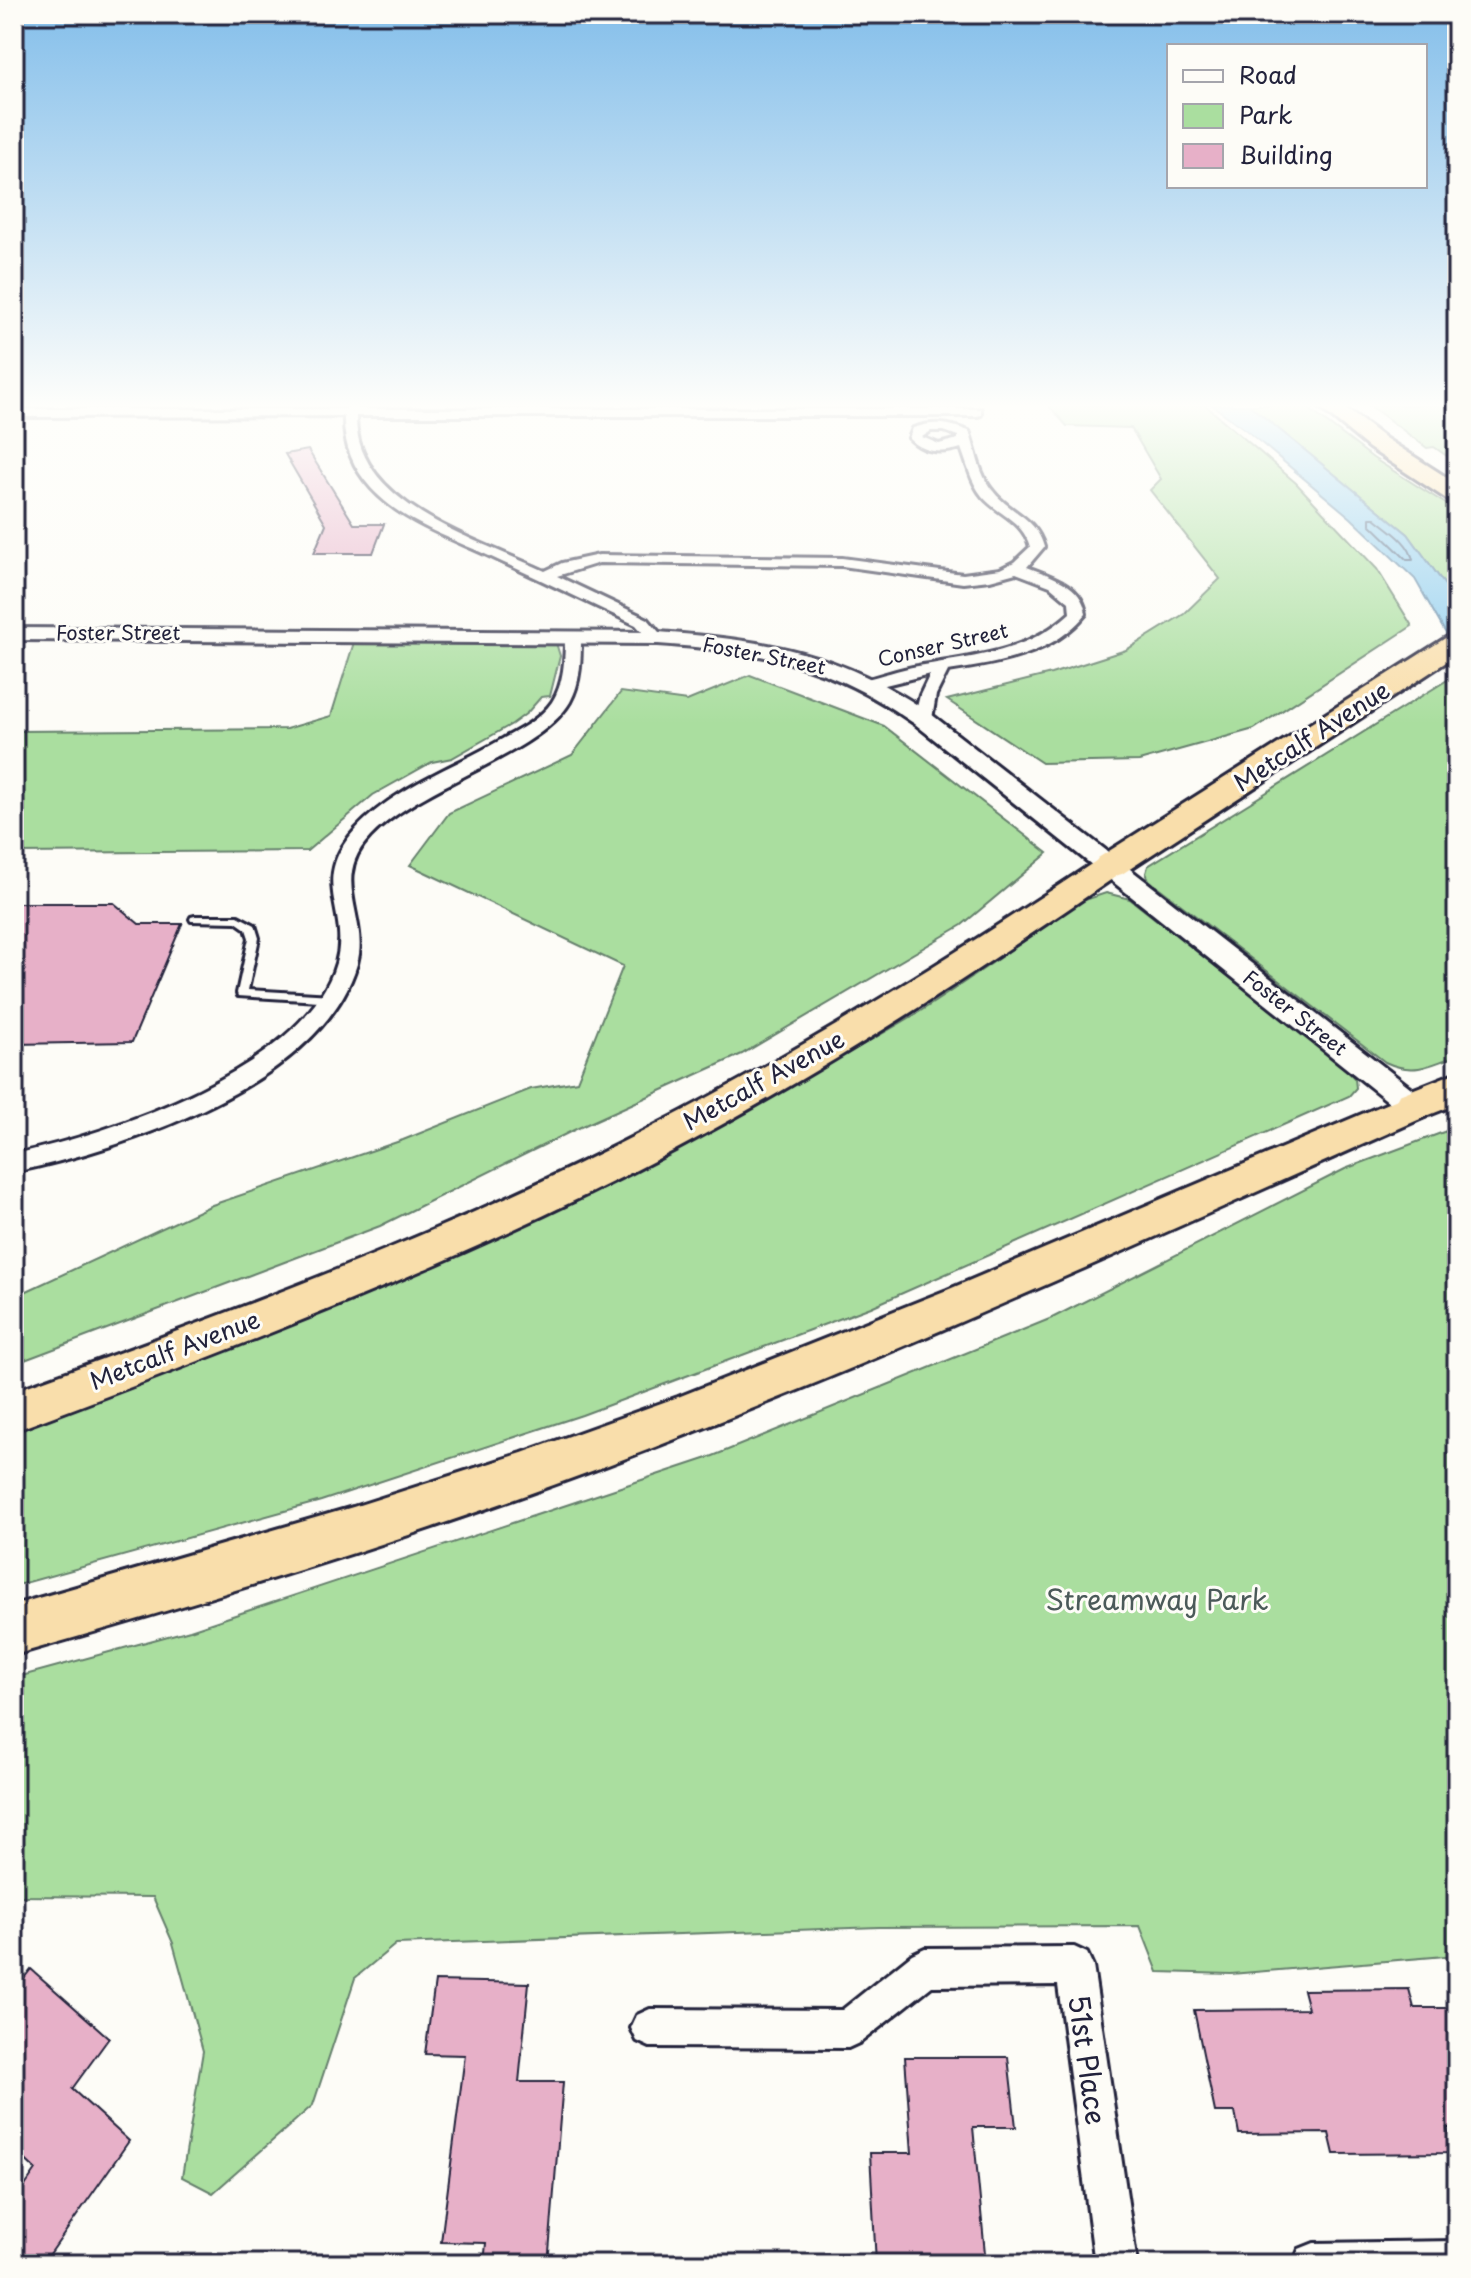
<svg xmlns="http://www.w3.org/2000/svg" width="1471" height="2278" viewBox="0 0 1471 2278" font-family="'Playpen Sans',sans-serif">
	<rect width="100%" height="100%" fill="#fdfcf7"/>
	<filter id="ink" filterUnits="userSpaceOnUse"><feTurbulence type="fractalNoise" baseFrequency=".0125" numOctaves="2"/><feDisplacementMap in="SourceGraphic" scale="16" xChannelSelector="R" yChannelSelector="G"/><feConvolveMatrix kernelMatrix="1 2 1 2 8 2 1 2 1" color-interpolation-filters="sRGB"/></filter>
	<g filter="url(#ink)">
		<g fill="#aade9f" stroke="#66806d" stroke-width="2">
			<path d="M 1048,405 L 1205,405 L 1296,483 L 1377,569 L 1412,626 L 1254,729 L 1139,761 L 1042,763 L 947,700 L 1051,674 L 1126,650 L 1184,614 L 1220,579 L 1150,490 L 1161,479 L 1131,428 L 1067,426 Z"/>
			<path d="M 1249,405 L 1304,405 L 1373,458 L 1457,511 L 1457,602 L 1408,534 Z"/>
			<path d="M 1369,405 L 1457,405 L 1457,463 L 1434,447 L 1427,448 Z"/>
			<path d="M 355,639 L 556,643 L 560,656 L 550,696 L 541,697 L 527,713 L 512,724 L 452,758 L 432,762 L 373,795 L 307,851 L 14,853 L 14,731 L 286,729 L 331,716 Z"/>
			<path d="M 1457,674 L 1457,1055 C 1430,1066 1413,1075 1385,1062 L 1149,880 L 1146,873 L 1148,866 Z"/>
			<path d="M 750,675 L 884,726 L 1048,853 L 962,925 L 742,1054 L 574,1130 L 380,1226 L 14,1364 L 14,1297 L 212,1205 L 403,1140 L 531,1089 L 577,1081 L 623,966 L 410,865 L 449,813 L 572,755 L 621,692 L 687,701 Z"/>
			<path d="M 1106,893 L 1130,899 L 1345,1068 L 1355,1079 L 1356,1088 L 1349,1096 L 871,1307 L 582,1415 L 321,1501 L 14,1586 L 14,1432 C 284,1334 548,1223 798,1081 C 838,1058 880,1036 919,1012 C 974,977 1026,939 1079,902 Z"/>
			<path d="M 1457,1127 L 1457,1955 L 1231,1974 L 1158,1972 L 1140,1926 L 879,1927 L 396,1944 L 355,1978 L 313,2105 L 213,2193 L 182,2177 L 203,2051 L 173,1943 L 153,1897 L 14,1896 L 14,1678 L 190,1630 L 708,1458 L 1052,1318 L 1345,1169 Z"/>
		</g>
		<path fill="#8dccee" stroke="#6288a6" stroke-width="2" d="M 1212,405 L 1249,405 L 1408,534 L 1457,602 L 1457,653 L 1415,579 L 1351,518 L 1246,430 Z"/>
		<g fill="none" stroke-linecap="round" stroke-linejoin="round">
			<path stroke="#4d6683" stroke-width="2" d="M 1370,518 L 1375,518 C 1389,530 1409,541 1413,560 L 1407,560 L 1370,524 Z"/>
		</g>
		<g fill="#e7b0c8" stroke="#22223b" stroke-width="2">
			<path d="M 308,450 L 354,524 L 384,524 L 373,553 L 314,553 L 326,524 L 285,454 Z"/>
			<path d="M 14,903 L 114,903 L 139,924 L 182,924 L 132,1042 L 14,1044 Z"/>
			<path d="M 31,1969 L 109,2038 L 72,2089 L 129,2141 L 43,2264 L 36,2264 L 14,2243 L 14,2202 L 36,2170 L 14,2149 L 14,1991 Z"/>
			<path d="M 435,1981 L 529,1983 L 519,2082 L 563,2082 L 548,2264 L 484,2264 L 486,2243 L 441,2242 L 465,2055 L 425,2054 Z"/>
			<path d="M 1409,1989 L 1414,2008 L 1457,2008 L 1457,2128 L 1447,2128 L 1455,2153 L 1334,2154 L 1329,2133 L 1239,2134 L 1235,2112 L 1215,2112 L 1194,2010 L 1308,2009 L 1303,1990 Z"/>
			<path d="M 905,2057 L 1008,2057 L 1016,2127 L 973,2127 L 986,2264 L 876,2264 L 870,2153 L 912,2153 Z"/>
		</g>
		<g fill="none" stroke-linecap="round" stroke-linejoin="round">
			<defs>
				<path id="service" d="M 195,916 L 238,916 L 255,925 L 259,938 L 248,990 L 332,995 L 336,996 L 337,999 L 336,1002 L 238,996 L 237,993 L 249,938 L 246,929 L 236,922 L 191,921 L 190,919 L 191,917 Z"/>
				<g id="minor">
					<path d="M 347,405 L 359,405 L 358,409 L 981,409 L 981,415 L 977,416 L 356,416 C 354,505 479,540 545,571 L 562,563 L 599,555 L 842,558 L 963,574 L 1000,569 L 1014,562 L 1030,547 C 1023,520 998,515 982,496 C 971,482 967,464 961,448 C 942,454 923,453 909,438 L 913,428 C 934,421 948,423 969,431 C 976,450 979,475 993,491 C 1010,513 1036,517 1044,547 L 1027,567 C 1051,576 1083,585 1086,614 C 1053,655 997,664 948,671 L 936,695 L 932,719 L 923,724 L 914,719 L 920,695 L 930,674 L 869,689 L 861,684 L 863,680 C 881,676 899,669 918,666 C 973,656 1027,653 1070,613 L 1069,602 L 1050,586 L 1016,573 L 990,580 L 963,583 L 842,566 L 599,563 L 557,576 L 648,619 L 664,638 L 656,643 L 650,641 L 636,625 C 587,602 537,578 487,555 C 448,537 401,521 371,488 C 353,468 343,444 344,416 L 14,417 L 14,409 L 346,409 ZM 931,431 L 944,431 L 958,436 L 958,439 L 939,444 L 922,437 Z"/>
					<path d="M 573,632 L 581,637 C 581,658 581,683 570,702 C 538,756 420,784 370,837 C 329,880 370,918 357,964 C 322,1084 124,1149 14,1172 L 14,1154 C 110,1134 306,1068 336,963 C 351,911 308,883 355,830 C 394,787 455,767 504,738 C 521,729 541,718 552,702 C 564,684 565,658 565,637 Z"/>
					<path d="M 1074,1947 L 1087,1953 L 1093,1966 L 1137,2264 L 1095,2264 L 1058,1985 L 932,1986 L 861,2042 L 848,2048 L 650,2047 L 637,2041 L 631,2028 L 637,2015 L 650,2009 L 842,2010 L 912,1954 L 925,1948 Z"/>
					<path d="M 1457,2241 L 1457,2264 L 1293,2264 L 1299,2249 L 1314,2243 Z"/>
				</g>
				<path id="tertiary" d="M 14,628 L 658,632 C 767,640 840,652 931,714 L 1424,1098 L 1429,1106 L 1424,1114 L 1414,1117 L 1404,1114 L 915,724 C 827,662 764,652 658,644 L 14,640 Z"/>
				<g id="trunk">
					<path d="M 1110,856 L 1121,859 L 1126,866 L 1121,873 C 977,972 830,1068 675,1150 C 463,1262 238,1347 14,1431 L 14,1391 C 229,1313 446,1234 650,1128 C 806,1048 953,956 1099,859 Z"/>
					<path d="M 1414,1092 L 1427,1096 L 1433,1106 L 1427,1116 C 1156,1236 886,1360 608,1465 C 413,1538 214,1598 14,1655 L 14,1605 L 353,1507 L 522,1453 L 678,1397 L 947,1290 Z"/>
				</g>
				<g id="motorway">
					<path d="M 1317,405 L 1341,405 L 1385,438 L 1457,484 L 1457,502 L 1448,500 L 1369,448 Z"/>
					<path d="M 1457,635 L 1457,655 L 1122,874 L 1110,877 L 1098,874 L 1093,866 L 1098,858 L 1447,637 Z"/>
					<path d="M 1457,1072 L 1457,1104 L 1414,1121 L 1399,1117 L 1393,1106 L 1399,1095 Z"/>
				</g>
			</defs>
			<use href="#service" stroke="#22223b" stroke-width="6"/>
			<use href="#minor" stroke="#22223b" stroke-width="6"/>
			<use href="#tertiary" stroke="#22223b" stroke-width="6"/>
			<use href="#trunk" stroke="#22223b" stroke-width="6"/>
			<use href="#motorway" stroke="#22223b" stroke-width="6"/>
			<use href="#service" fill="#fdfcf7" fill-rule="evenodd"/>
			<use href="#minor" fill="#fdfcf7" fill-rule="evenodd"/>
			<use href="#tertiary" fill="#fdfcf7" fill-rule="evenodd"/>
			<use href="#trunk" fill="#f9deab" fill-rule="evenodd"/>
			<use href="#motorway" fill="#f9deab" fill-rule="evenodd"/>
		</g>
	</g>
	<linearGradient id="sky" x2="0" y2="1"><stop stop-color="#83beea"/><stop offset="0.56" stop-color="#fefefb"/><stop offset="1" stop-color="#fefefb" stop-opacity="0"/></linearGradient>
	<rect width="1471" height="724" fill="url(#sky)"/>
	<g text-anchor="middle" stroke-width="6" stroke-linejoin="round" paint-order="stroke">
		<g font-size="20" fill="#22223b" stroke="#fdfcf7">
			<text x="118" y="640">Foster Street</text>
			<text transform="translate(943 645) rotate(-13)" y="7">Conser Street</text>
			<text transform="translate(764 656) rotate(11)" y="7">Foster Street</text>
			<text transform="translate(1295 1013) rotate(38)" y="7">Foster Street</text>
		</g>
		<g font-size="24" fill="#22223b" stroke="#fdfcf7">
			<text transform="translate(1312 737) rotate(-33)" y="8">Metcalf Avenue</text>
			<text transform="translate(764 1081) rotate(-29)" y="8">Metcalf Avenue</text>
			<text transform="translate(175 1351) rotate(-21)" y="8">Metcalf Avenue</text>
		</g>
		<g font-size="28" fill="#4b5a59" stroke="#fdfcf7">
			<text x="1157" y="1610">Streamway Park</text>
		</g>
		<g font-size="28" fill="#22223b" stroke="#fdfcf7">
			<text transform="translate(1087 2060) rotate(82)" y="10">51st Place</text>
		</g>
	</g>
	<rect width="1471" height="2278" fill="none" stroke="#fdfcf7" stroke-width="48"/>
	<rect x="24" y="24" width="1423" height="2230" fill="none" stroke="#22223b" stroke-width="3" filter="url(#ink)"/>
	<rect x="1167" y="44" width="260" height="144" fill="#fdfcf7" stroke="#a5a5ac" stroke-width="2"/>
	<rect x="1183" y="70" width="40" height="12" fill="#fdfcf7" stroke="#a5a5ac" stroke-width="2"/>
	<text x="1239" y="84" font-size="24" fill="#22223b">Road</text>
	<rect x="1183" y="104" width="40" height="24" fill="#aade9f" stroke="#a5a5ac" stroke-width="2"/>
	<text x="1239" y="124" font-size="24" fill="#22223b">Park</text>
	<rect x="1183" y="144" width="40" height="24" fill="#e7b0c8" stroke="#a5a5ac" stroke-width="2"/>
	<text x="1239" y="164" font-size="24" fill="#22223b">Building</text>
</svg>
